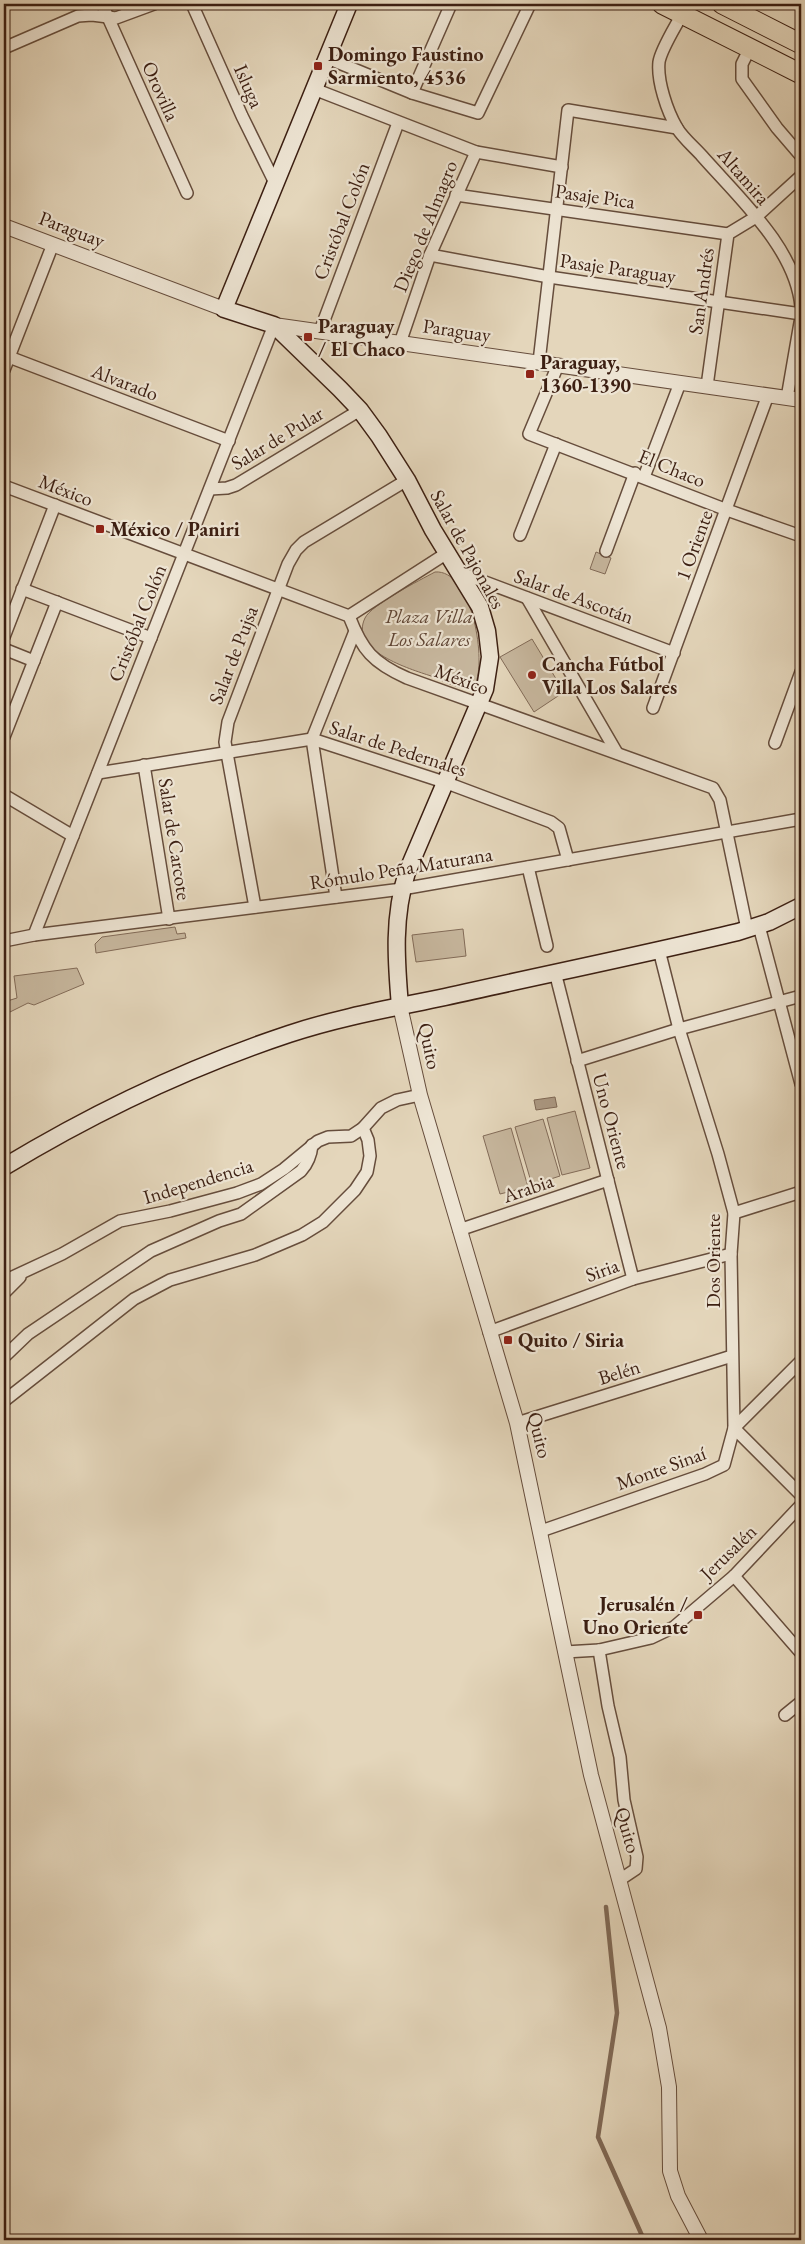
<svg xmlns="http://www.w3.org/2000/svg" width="805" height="2244" viewBox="0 0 805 2244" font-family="'EB Garamond',serif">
	<rect width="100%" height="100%" fill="#e4d6bb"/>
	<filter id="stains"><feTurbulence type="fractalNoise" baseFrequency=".004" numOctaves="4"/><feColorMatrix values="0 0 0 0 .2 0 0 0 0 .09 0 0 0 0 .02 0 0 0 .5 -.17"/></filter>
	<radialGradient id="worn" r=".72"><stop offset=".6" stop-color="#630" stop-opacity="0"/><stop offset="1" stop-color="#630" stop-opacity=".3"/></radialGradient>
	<g fill="#c7b79e" stroke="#826b58">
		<path d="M 596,552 L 611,558 L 605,574 L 590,569 Z"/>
		<path d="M 435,572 C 471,569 486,656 476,682 L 467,688 C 455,688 442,680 431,676 C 410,669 349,651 365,618 C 371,605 420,580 435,572 Z"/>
		<path d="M 532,639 L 564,692 L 534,712 L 500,657 Z"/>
		<path d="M 175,927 L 177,934 L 185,933 L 186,938 L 96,953 L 95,944 L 102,937 Z"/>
		<path d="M 463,929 L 466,956 L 416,962 L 412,935 Z"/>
		<path d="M 77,968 L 84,984 L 34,1005 L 28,1003 L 4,1015 L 4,1002 L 17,998 L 14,976 Z"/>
		<path d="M 575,1111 L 590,1168 L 562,1175 L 547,1118 Z"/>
		<path d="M 543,1119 L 560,1176 L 532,1185 L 515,1127 Z"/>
		<path d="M 511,1128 L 528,1187 L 500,1194 L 483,1136 Z"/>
	</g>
	<path fill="#ab9882" stroke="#7f6855" d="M 555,1097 L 557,1107 L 536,1110 L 534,1100 Z"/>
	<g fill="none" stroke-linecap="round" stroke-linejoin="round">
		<path stroke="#7f6855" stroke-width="4.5" d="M 606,1907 L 617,2013 L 598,2137 L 644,2240"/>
		<defs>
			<g id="minor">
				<path d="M 102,4 L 187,193"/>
				<path d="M 192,4 L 242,116 L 275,183"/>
				<path d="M 682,14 C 676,26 661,49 659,62 C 657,81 667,111 677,128 C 683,138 694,147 702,156 C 739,198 796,249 801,307"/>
				<path d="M 4,48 L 78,16 L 92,15 L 116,18 L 154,4"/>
				<path d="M 750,48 L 742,64 L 742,79 L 777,128 L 801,156"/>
				<path d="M 327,58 L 412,93 L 478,113 L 530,4"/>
				<path d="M 314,89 L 476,152 L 562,167"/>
				<path d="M 412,93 L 451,4"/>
				<path d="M 456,195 L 728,234"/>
				<path d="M 430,255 L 549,277 L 801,314"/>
				<path d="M 320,331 L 398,123"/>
				<path d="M 400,343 L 430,255 L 476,152"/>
				<path d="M 9,357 L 229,441"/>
				<path d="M 539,362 L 568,110 L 677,128"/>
				<path d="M 558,365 L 529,434 L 727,510 L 801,536"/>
				<path d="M 4,370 L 53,244"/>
				<path d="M 707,386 L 728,234 L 756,217 L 801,176"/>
				<path d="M 787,398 L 801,317"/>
				<path d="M 644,477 L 680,383"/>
				<path d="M 4,486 L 349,616 C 362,650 373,663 407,678 L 713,788 L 720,800 L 747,929"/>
				<path d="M 210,489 L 227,488 L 236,485 L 360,410"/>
				<path d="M 520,535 L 556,444"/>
				<path d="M 606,551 L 635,473"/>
				<path d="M 461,573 L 674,653"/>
				<path d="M 22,589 L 151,638"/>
				<path d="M 527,598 L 617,753"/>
				<path d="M 349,616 L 447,553"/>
				<path d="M 4,637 L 55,505"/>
				<path d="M 4,649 L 34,661"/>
				<path d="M 653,708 L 768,395"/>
				<path d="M 4,737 L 57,602"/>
				<path d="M 775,743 L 801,672"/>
				<path d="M 144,765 L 169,919"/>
				<path d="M 98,773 L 312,739 L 447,783 L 551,822 L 559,828 L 568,860"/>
				<path d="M 4,795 L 73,836"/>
				<path d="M 528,867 L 547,946"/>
				<path d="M 336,897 L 312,739 L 355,631"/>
				<path d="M 255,907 L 225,742 L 228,722 L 288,564 L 296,550 L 304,542 L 407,480"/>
				<path d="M 759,926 L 801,1084"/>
				<path d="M 34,935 L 274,325"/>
				<path d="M 4,941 L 34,935 L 402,889 L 801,819"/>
				<path d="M 659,950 L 679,1029 L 718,1154 L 734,1213 L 731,1254 L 734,1428 L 801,1495"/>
				<path d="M 555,972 L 633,1279"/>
				<path d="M 577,1061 L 679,1029 L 801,996"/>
				<path d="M 734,1213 L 801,1192"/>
				<path d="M 459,1230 L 608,1180"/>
				<path d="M 4,1281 L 62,1254 L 120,1221 L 170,1211 L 237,1193 L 261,1184 L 284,1169 L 318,1141 L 328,1137 L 351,1136 L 363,1128 L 381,1108 L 397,1100 L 420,1095"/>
				<path d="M 4,1293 L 20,1277"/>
				<path d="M 489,1332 L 633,1279 L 731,1254"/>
				<path d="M 4,1357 L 28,1334 L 151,1251 L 219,1221 L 241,1214 L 301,1171 C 308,1163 311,1156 312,1145"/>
				<path d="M 4,1401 L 134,1299 L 170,1280 L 255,1255 L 302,1235 L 323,1222 L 355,1190 L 367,1172 L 370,1156 L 368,1140 L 363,1128"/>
				<path d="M 517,1423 L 732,1356"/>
				<path d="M 541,1531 L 705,1474 L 724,1465 L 734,1428 L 801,1361"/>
				<path d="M 734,1576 L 801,1653"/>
				<path d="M 599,1650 L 608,1706 L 620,1757 L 624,1800 L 637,1857 L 636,1869 L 621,1879"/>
				<path d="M 565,1652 L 599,1650 L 651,1638 L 674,1627 L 734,1576 L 801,1505"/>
				<path d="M 785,1715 L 801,1702"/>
			</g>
			<g id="tertiary">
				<path d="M 4,226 L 224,309"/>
				<path d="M 274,325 L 801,400"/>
				<path d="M 400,1006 L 420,1095 L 517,1423 L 591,1775 L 659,2028 L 669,2087 L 670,2171 L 678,2196 L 701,2240"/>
			</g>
			<g id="secondary">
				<path d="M 349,4 L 224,309 L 274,325 L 340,389 L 360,410 L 379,436 L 407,480 L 433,530 L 480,607 L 487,631 L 490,657 L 485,689 L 407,872 C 393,917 396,959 400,1006"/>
				<path d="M 4,1167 C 93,1113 190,1067 289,1034 C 340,1017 393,1008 445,997 C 543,975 641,955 738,932 L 769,922 L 801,906"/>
			</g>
			<g id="trunk">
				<path d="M 662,4 L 801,74"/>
				<path d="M 722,4 L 801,44"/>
			</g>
		</defs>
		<use href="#minor" stroke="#664d3c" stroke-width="14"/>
		<use href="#tertiary" stroke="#664d3c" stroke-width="16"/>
		<use href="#secondary" stroke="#3c1f12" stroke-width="19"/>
		<use href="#trunk" stroke="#3c1f12" stroke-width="21"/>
		<use href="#minor" stroke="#ede4d3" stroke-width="11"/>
		<use href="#tertiary" stroke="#ede4d3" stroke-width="14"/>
		<use href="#secondary" stroke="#ede4d3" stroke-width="16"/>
		<use href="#trunk" stroke="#e4d6bb" stroke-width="19"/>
	</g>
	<g fill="#8f2418" stroke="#ede4d3" stroke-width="2">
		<rect x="313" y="61" width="10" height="10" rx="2.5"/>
		<rect x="303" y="332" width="10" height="10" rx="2.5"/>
		<rect x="525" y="369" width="10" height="10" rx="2.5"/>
		<rect x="95" y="524" width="10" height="10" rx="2.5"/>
		<circle cx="532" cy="675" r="5"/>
		<rect x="503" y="1335" width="10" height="10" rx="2.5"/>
		<rect x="693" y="1610" width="10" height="10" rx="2.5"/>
	</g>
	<g text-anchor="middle" stroke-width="4.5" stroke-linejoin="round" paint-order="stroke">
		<g font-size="20" font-weight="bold" fill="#3c1f12" stroke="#ede4d3" text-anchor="start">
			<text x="328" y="61">Domingo Faustino<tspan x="328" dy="23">Sarmiento, 4536</tspan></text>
			<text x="318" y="333">Paraguay<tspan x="318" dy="23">/ El Chaco</tspan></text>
			<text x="540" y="369">Paraguay,<tspan x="540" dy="23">1360-1390</tspan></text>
			<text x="110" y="536">México / Paniri</text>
			<text x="542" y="671">Cancha Fútbol<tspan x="542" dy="23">Villa Los Salares</tspan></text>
			<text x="518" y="1347">Quito / Siria</text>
			<text x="688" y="1611" text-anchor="end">Jerusalén /<tspan x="688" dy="23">Uno Oriente</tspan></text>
		</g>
		<g font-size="20" fill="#3c1f12" stroke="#ede4d3">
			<text transform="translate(249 86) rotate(66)" y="7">Isluga</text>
			<text transform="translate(161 91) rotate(66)" y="7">Orovilla</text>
			<text transform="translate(744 176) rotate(49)" y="7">Altamira</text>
			<text transform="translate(595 196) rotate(8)" y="7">Pasaje Pica</text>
			<text transform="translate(341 221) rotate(-69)" y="7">Cristóbal Colón</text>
			<text transform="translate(425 226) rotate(-68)" y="7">Diego de Almagro</text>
			<text transform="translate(72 229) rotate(21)" y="7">Paraguay</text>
			<text transform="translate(618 268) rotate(8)" y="7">Pasaje Paraguay</text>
			<text transform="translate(701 291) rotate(-82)" y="7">San Andrés</text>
			<text transform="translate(457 330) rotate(8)" y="7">Paraguay</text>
			<text transform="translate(125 382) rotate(21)" y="7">Alvarado</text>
			<text transform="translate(277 438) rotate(-31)" y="7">Salar de Pular</text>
			<text transform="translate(672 468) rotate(22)" y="7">El Chaco</text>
			<text transform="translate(66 490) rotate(21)" y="7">México</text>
			<text transform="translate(694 545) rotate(-70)" y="7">1 Oriente</text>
			<text transform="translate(468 549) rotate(61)" y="7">Salar de Pajonales</text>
			<text transform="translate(574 596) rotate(20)" y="7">Salar de Ascotán</text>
			<text transform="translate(137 623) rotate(-68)" y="7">Cristóbal Colón</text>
			<text transform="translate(233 655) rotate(-69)" y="7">Salar de Pujsa</text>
			<text transform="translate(462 679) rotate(20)" y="7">México</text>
			<text transform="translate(398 748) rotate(18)" y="7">Salar de Pedernales</text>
			<text transform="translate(175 839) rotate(81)" y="7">Salar de Carcote</text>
			<text transform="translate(401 868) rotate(-9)" y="7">Rómulo Peña Maturana</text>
			<text transform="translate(430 1046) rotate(78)" y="7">Quito</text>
			<text transform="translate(612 1121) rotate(75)" y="7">Uno Oriente</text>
			<text transform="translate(198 1181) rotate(-17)" y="7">Independencia</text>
			<text transform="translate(528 1188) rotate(-19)" y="7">Arabia</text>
			<text transform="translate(713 1261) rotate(-90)" y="7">Dos Oriente</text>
			<text transform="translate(602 1270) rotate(-20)" y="7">Siria</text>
			<text transform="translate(619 1372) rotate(-17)" y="7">Belén</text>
			<text transform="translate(540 1435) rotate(76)" y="7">Quito</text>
			<text transform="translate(661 1468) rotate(-20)" y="7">Monte Sinaí</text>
			<text transform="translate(728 1552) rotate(-44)" y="7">Jerusalén</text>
			<text transform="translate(628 1830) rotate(74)" y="7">Quito</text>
		</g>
		<g font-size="20" font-style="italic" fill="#5f4535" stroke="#ede4d3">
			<text x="429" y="623">Plaza Villa<tspan x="429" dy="23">Los Salares</tspan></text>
		</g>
	</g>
	<rect width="805" height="2244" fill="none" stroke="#e4d6bb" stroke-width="20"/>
	<rect x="5" y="5" width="795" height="2234" fill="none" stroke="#3c1f12" stroke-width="2.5"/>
	<rect x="10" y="10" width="785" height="2224" fill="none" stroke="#3c1f12"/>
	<rect width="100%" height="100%" filter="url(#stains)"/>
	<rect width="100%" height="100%" fill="url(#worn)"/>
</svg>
